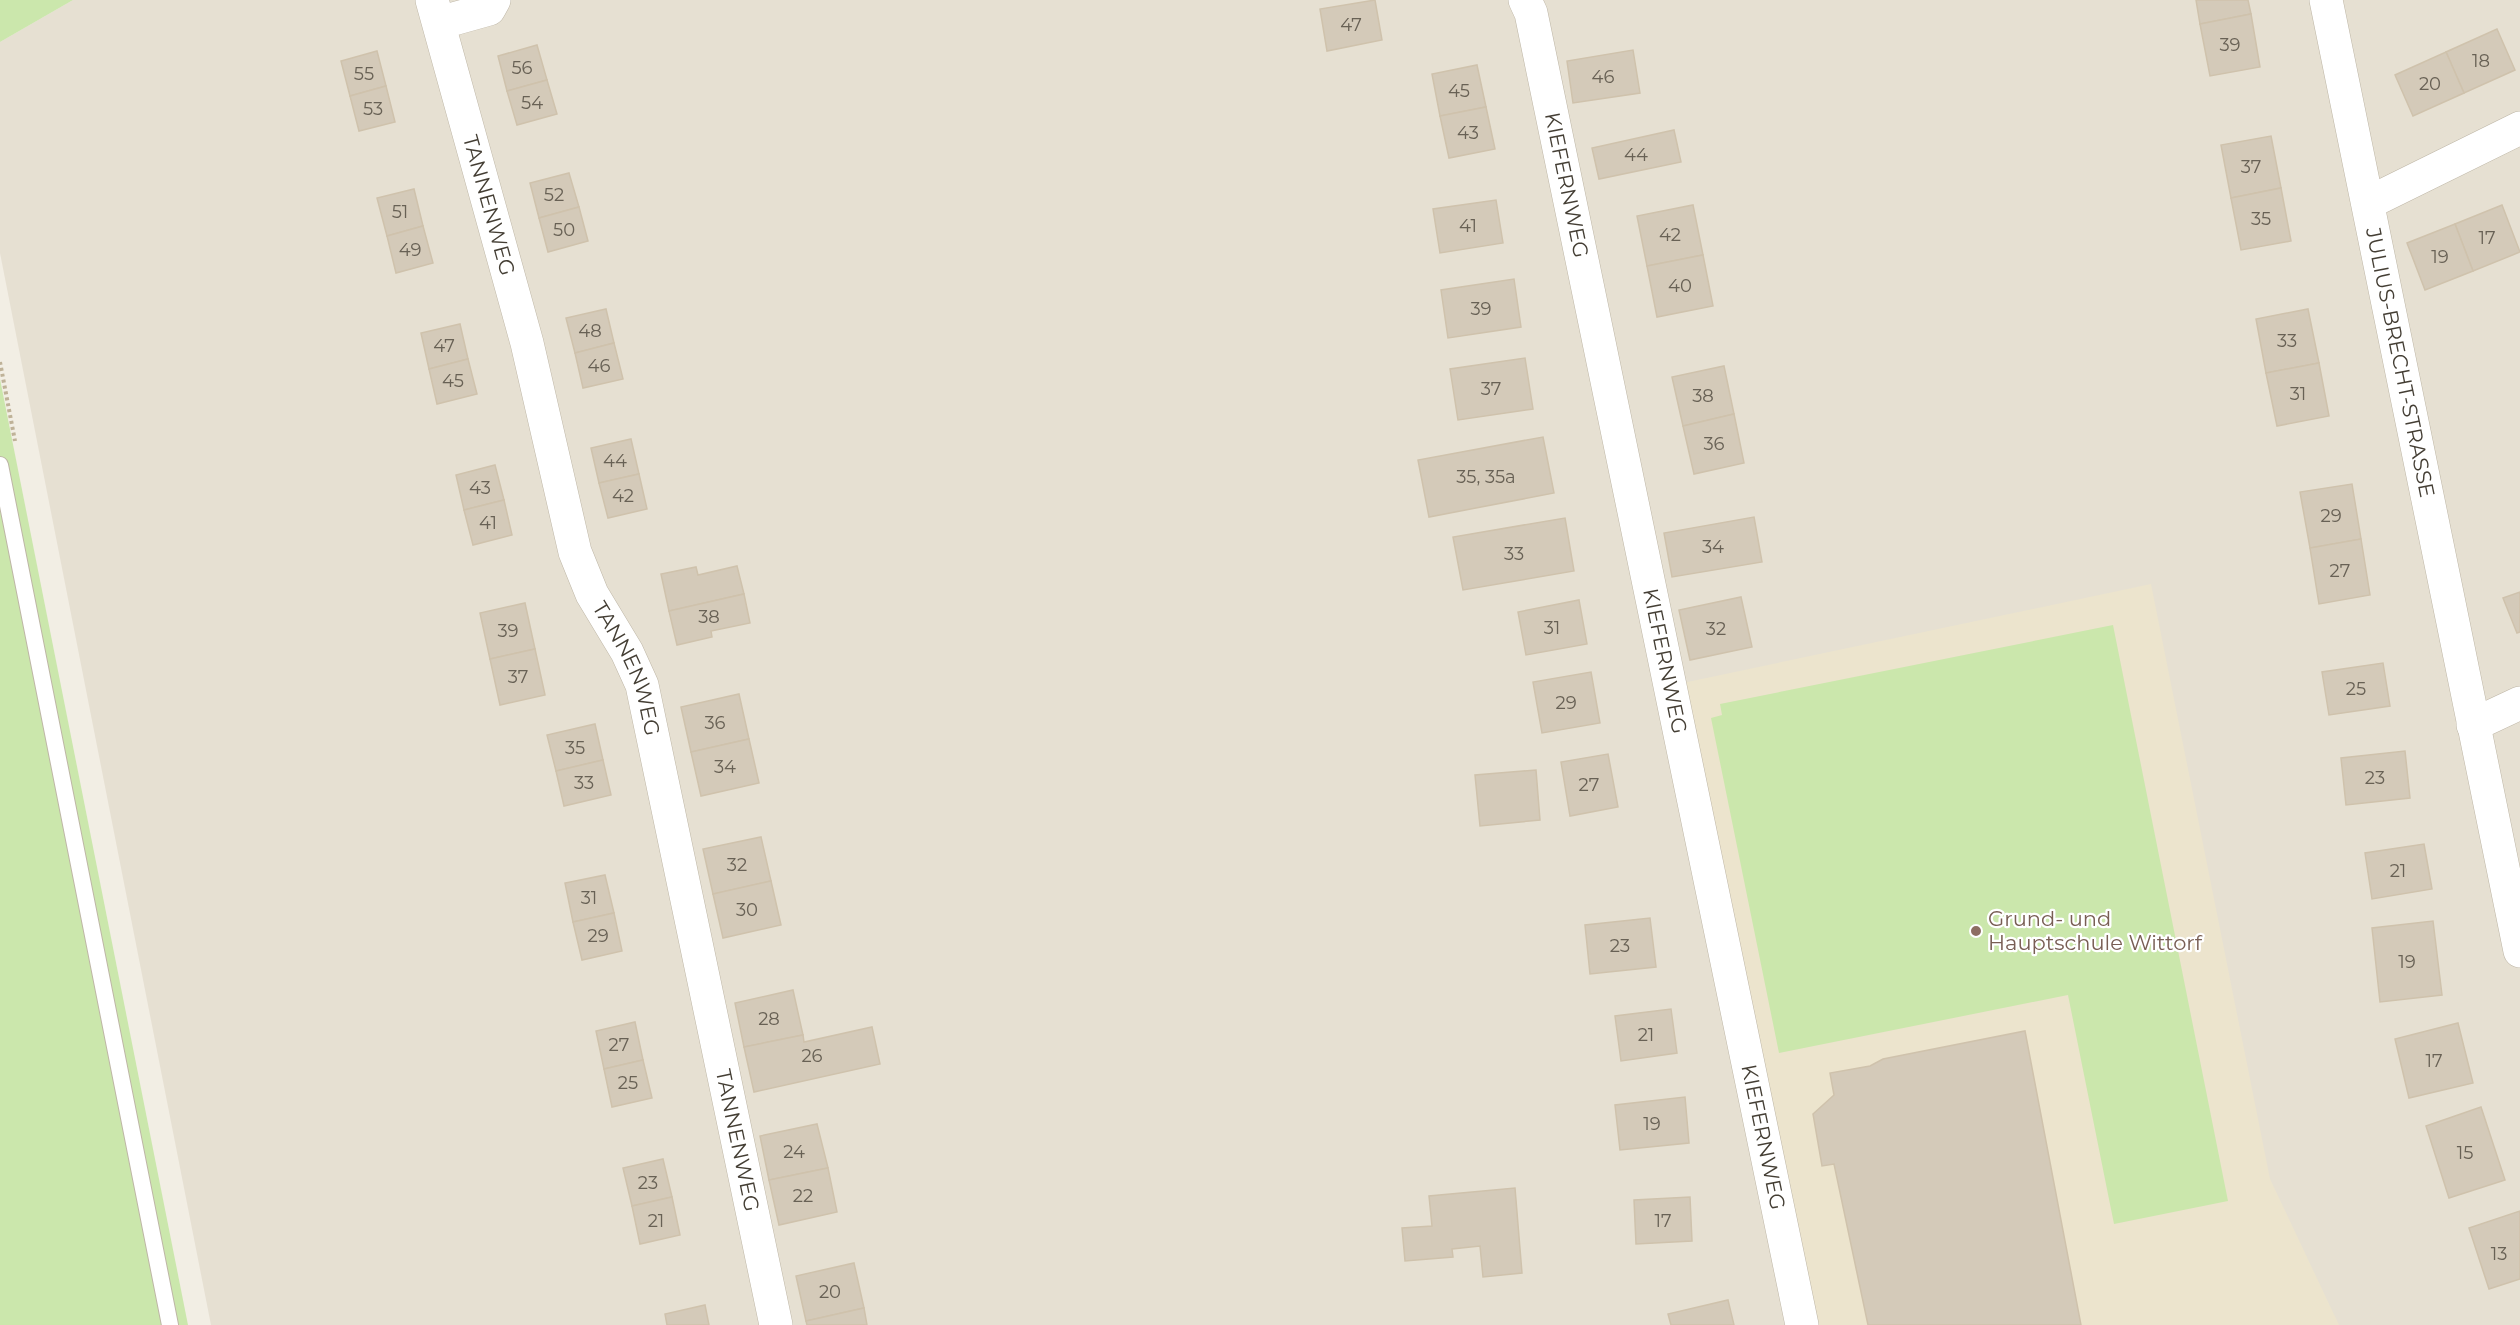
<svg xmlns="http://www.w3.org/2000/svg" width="2520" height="1325" viewBox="0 0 2520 1325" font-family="Montserrat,sans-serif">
	<rect width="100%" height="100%" fill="#f2eee4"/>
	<path fill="#e6e0d2" d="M 73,0 L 2520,0 L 2520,1325 L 211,1325 L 0,253 L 0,42 Z"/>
	<path fill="#ece4cd" d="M 2151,584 L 2270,1179 L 2339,1325 L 1816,1325 L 1678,684 Z"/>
	<g fill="#cbe7ac">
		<path d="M 0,0 L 73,0 L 0,42 Z"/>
		<path d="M 0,379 L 188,1325 L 0,1325 Z"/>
		<path d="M 2113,625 L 2228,1201 L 2114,1224 L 2068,995 L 1779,1053 L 1711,718 L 1722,715 L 1720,704 Z"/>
	</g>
	<g fill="#d4cab9" stroke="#cfc2ac" stroke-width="1.5">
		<path d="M 1375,0 L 1382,40 L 1327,51 L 1320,9 Z"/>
		<path d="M 2196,0 L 2248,0 L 2251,14 L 2200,24 Z"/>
		<path d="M 2251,14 L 2260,67 L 2210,76 L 2200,24 Z"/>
		<path d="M 2497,29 L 2515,70 L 2464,93 L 2446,52 Z"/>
		<path d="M 537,45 L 547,80 L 507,91 L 498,56 Z"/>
		<path d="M 1633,50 L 1640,93 L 1573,103 L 1567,61 Z"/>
		<path d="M 377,51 L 386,86 L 350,96 L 341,61 Z"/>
		<path d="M 2446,52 L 2464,93 L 2413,116 L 2395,75 Z"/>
		<path d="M 1477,65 L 1486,107 L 1440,116 L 1432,74 Z"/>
		<path d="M 547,80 L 557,114 L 517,125 L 507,91 Z"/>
		<path d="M 386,86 L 395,122 L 359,131 L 350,96 Z"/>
		<path d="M 1486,107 L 1495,149 L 1449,158 L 1440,116 Z"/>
		<path d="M 1674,130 L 1681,162 L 1599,179 L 1592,148 Z"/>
		<path d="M 2271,136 L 2281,188 L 2231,198 L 2221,145 Z"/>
		<path d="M 569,173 L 579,207 L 539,218 L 530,183 Z"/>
		<path d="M 2281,188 L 2291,241 L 2241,250 L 2231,198 Z"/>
		<path d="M 414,189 L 423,226 L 387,236 L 377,198 Z"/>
		<path d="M 1496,200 L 1503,243 L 1440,253 L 1433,209 Z"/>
		<path d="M 1693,205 L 1703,255 L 1647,266 L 1637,216 Z"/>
		<path d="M 2502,205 L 2520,252 L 2473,271 L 2455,224 Z"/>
		<path d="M 579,207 L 588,241 L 548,252 L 539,218 Z"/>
		<path d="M 2455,224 L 2473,271 L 2425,290 L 2407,243 Z"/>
		<path d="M 423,226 L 433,263 L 396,273 L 387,236 Z"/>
		<path d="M 1703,255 L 1713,306 L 1657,317 L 1647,266 Z"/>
		<path d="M 1514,279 L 1521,327 L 1448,338 L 1441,290 Z"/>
		<path d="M 606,309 L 614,343 L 575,353 L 566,318 Z"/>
		<path d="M 2308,309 L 2319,363 L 2266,373 L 2256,319 Z"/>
		<path d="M 460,324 L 468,359 L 429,369 L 421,333 Z"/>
		<path d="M 614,343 L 623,379 L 583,388 L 575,353 Z"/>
		<path d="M 1525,358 L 1533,409 L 1458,420 L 1450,369 Z"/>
		<path d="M 468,359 L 477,394 L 437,404 L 429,369 Z"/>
		<path d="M 2319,363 L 2329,416 L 2277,426 L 2266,373 Z"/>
		<path d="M 1724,366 L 1734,414 L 1683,426 L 1672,377 Z"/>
		<path d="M 1734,414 L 1744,463 L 1694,474 L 1683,426 Z"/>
		<path d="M 1543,437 L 1554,493 L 1429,517 L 1418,460 Z"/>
		<path d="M 631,439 L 639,474 L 599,483 L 591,448 Z"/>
		<path d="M 495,465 L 504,500 L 464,510 L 456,475 Z"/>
		<path d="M 639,474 L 647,509 L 608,518 L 599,483 Z"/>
		<path d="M 2352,484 L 2361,539 L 2310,548 L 2300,492 Z"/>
		<path d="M 504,500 L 512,535 L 473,545 L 464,510 Z"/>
		<path d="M 1754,517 L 1762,562 L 1672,577 L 1664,533 Z"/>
		<path d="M 1565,518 L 1574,571 L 1463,590 L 1453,537 Z"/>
		<path d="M 2361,539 L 2370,595 L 2319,604 L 2310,548 Z"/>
		<path d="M 737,566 L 744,594 L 669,611 L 661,574 L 696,567 L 698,575 Z"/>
		<path d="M 2520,592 L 2520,632 L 2517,633 L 2503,598 Z"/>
		<path d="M 744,594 L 750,623 L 711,631 L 712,637 L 677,645 L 669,611 Z"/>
		<path d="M 1741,597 L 1752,647 L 1690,660 L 1679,610 Z"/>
		<path d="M 1579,600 L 1587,644 L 1526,655 L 1518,612 Z"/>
		<path d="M 525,603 L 535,649 L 490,659 L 480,613 Z"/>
		<path d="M 535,649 L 545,695 L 500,705 L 490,659 Z"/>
		<path d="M 2383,663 L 2390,706 L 2329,715 L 2322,672 Z"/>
		<path d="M 1591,672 L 1600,723 L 1542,733 L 1533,682 Z"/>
		<path d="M 739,694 L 749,739 L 691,752 L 681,707 Z"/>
		<path d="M 595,724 L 603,760 L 556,771 L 547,735 Z"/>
		<path d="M 749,739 L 759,783 L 701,796 L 691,752 Z"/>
		<path d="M 2405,751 L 2410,798 L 2346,805 L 2341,758 Z"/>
		<path d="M 1608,754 L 1618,807 L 1570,816 L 1561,762 Z"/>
		<path d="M 603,760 L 611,795 L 564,806 L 556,771 Z"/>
		<path d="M 1536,770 L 1540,820 L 1480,826 L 1475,775 Z"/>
		<path d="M 761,837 L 771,881 L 713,894 L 703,849 Z"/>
		<path d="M 2424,844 L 2432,889 L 2372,899 L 2365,853 Z"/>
		<path d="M 605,875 L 614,913 L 573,922 L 565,883 Z"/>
		<path d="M 771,881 L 781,925 L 723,938 L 713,894 Z"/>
		<path d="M 614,913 L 622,951 L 582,960 L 573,922 Z"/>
		<path d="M 1650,918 L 1656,967 L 1590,974 L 1585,925 Z"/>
		<path d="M 2433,921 L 2442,995 L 2380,1002 L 2372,928 Z"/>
		<path d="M 793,990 L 803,1035 L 744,1047 L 735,1003 Z"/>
		<path d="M 1671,1009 L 1677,1053 L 1621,1061 L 1615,1016 Z"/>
		<path d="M 635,1022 L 643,1060 L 604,1069 L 596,1031 Z"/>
		<path d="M 2458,1023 L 2473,1083 L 2409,1098 L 2395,1039 Z"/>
		<path d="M 872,1027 L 880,1064 L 754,1092 L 744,1047 L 803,1035 L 804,1042 Z"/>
		<path d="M 2025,1031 L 2081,1325 L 1868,1325 L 1834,1164 L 1822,1166 L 1813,1114 L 1834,1095 L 1830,1073 L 1870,1066 L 1883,1059 Z"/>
		<path d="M 643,1060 L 652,1098 L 612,1107 L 604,1069 Z"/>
		<path d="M 1685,1097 L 1689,1143 L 1620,1150 L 1615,1105 Z"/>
		<path d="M 2481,1107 L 2505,1180 L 2449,1198 L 2426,1126 Z"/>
		<path d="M 817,1124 L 828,1168 L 769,1180 L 760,1136 Z"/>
		<path d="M 663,1159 L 672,1197 L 632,1206 L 623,1168 Z"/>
		<path d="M 828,1168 L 837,1212 L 779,1225 L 769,1180 Z"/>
		<path d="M 1515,1188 L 1522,1273 L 1483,1277 L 1480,1246 L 1452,1249 L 1453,1257 L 1405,1261 L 1402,1228 L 1432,1226 L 1429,1196 Z"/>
		<path d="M 672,1197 L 680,1235 L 640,1244 L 632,1206 Z"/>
		<path d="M 1690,1197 L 1692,1241 L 1636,1244 L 1634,1200 Z"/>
		<path d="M 2520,1211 L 2520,1279 L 2489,1289 L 2469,1228 Z"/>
		<path d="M 854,1263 L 864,1308 L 806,1321 L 796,1276 Z"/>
		<path d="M 1728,1300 L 1734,1325 L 1671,1325 L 1668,1314 Z"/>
		<path d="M 705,1305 L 709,1325 L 667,1325 L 665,1314 Z"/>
		<path d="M 864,1308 L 867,1325 L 807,1325 L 806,1321 Z"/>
	</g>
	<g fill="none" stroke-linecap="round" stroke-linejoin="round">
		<defs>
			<path id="service" d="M 0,465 L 170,1325"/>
			<g id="minor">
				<path id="s1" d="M 432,0 L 527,343 L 575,552 L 592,594 L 627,652 L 642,685 L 776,1325"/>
				<path id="s2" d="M 1525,0 L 1531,13 L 1802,1325"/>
				<path id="s3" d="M 2326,0 L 2520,951"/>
				<path d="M 439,23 L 489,9 L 494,0"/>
				<path d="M 2368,203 L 2520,128"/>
				<path d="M 2473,725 L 2520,703"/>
			</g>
		</defs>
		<use href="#service" stroke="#beb6a6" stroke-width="18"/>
		<use href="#minor" stroke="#beb6a6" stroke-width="34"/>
		<path stroke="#bfb298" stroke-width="4" stroke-dasharray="3 3" stroke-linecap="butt" d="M 0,362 L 15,441"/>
		<use href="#service" stroke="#fff" stroke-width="16"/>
		<use href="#minor" stroke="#fff" stroke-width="33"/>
	</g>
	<circle fill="#8d6e63" stroke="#fff" stroke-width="2" cx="1976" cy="931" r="6"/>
	<g text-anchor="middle" stroke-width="4.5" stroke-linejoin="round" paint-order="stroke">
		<g font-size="18" fill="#686155">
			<text x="1351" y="31">47</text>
			<text x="2230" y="51">39</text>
			<text x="2481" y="67">18</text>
			<text x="522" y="74">56</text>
			<text x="364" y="80">55</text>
			<text x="1603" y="83">46</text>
			<text x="2430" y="90">20</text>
			<text x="1459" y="97">45</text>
			<text x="532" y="109">54</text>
			<text x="373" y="115">53</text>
			<text x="1468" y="139">43</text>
			<text x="1636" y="161">44</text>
			<text x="2251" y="173">37</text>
			<text x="554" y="201">52</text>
			<text x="400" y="218">51</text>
			<text x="2261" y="225">35</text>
			<text x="1468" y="232">41</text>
			<text x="564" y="236">50</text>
			<text x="1670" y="241">42</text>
			<text x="2487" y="244">17</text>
			<text x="410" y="256">49</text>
			<text x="2440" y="263">19</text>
			<text x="1680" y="292">40</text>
			<text x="1481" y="315">39</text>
			<text x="590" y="337">48</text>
			<text x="2287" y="347">33</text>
			<text x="444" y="352">47</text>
			<text x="599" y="372">46</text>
			<text x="453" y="387">45</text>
			<text x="1491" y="395">37</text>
			<text x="2298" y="400">31</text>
			<text x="1703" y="402">38</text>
			<text x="1714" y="450">36</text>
			<text x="615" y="467">44</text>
			<text x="1486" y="483">35, 35a</text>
			<text x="480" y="494">43</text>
			<text x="623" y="502">42</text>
			<text x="2331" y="522">29</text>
			<text x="488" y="529">41</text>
			<text x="1713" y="553">34</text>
			<text x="1514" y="560">33</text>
			<text x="2340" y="577">27</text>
			<text x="709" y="623">38</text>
			<text x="1552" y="634">31</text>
			<text x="1716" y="635">32</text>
			<text x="508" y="637">39</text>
			<text x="518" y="683">37</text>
			<text x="2356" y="695">25</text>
			<text x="1566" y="709">29</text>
			<text x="715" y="729">36</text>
			<text x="575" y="754">35</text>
			<text x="725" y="773">34</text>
			<text x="2375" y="784">23</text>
			<text x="584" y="789">33</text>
			<text x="1589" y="791">27</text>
			<text x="737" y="871">32</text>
			<text x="2398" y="877">21</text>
			<text x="589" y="904">31</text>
			<text x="747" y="916">30</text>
			<text x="598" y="942">29</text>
			<text x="1620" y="952">23</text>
			<text x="2407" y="968">19</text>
			<text x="769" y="1025">28</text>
			<text x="1646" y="1041">21</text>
			<text x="619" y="1051">27</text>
			<text x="812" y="1062">26</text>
			<text x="2434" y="1067">17</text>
			<text x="628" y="1089">25</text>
			<text x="1652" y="1130">19</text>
			<text x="794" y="1158">24</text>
			<text x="2465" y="1159">15</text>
			<text x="648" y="1189">23</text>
			<text x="803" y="1202">22</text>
			<text x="656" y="1227">21</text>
			<text x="1663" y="1227">17</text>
			<text x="2499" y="1260">13</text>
			<text x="830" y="1298">20</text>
		</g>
		<g font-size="21" fill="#443e34" stroke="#fff">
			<text dy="7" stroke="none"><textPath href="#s2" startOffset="190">KIEFERNWEG</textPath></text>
			<text dy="7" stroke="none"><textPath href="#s1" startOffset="213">TANNENWEG</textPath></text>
			<text dy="7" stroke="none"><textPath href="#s3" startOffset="370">JULIUS-BRECHT-STRASSE</textPath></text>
			<text dy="7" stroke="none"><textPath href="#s2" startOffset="676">KIEFERNWEG</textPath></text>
			<text dy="7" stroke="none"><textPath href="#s1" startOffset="699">TANNENWEG</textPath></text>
			<text dy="7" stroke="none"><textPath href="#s2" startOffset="1162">KIEFERNWEG</textPath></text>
			<text dy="7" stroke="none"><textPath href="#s1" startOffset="1185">TANNENWEG</textPath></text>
		</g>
		<g font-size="21" fill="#785e54" stroke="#fff" text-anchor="start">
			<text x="1988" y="926">Grund- und<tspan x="1988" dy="24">Hauptschule Wittorf</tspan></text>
		</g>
	</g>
</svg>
